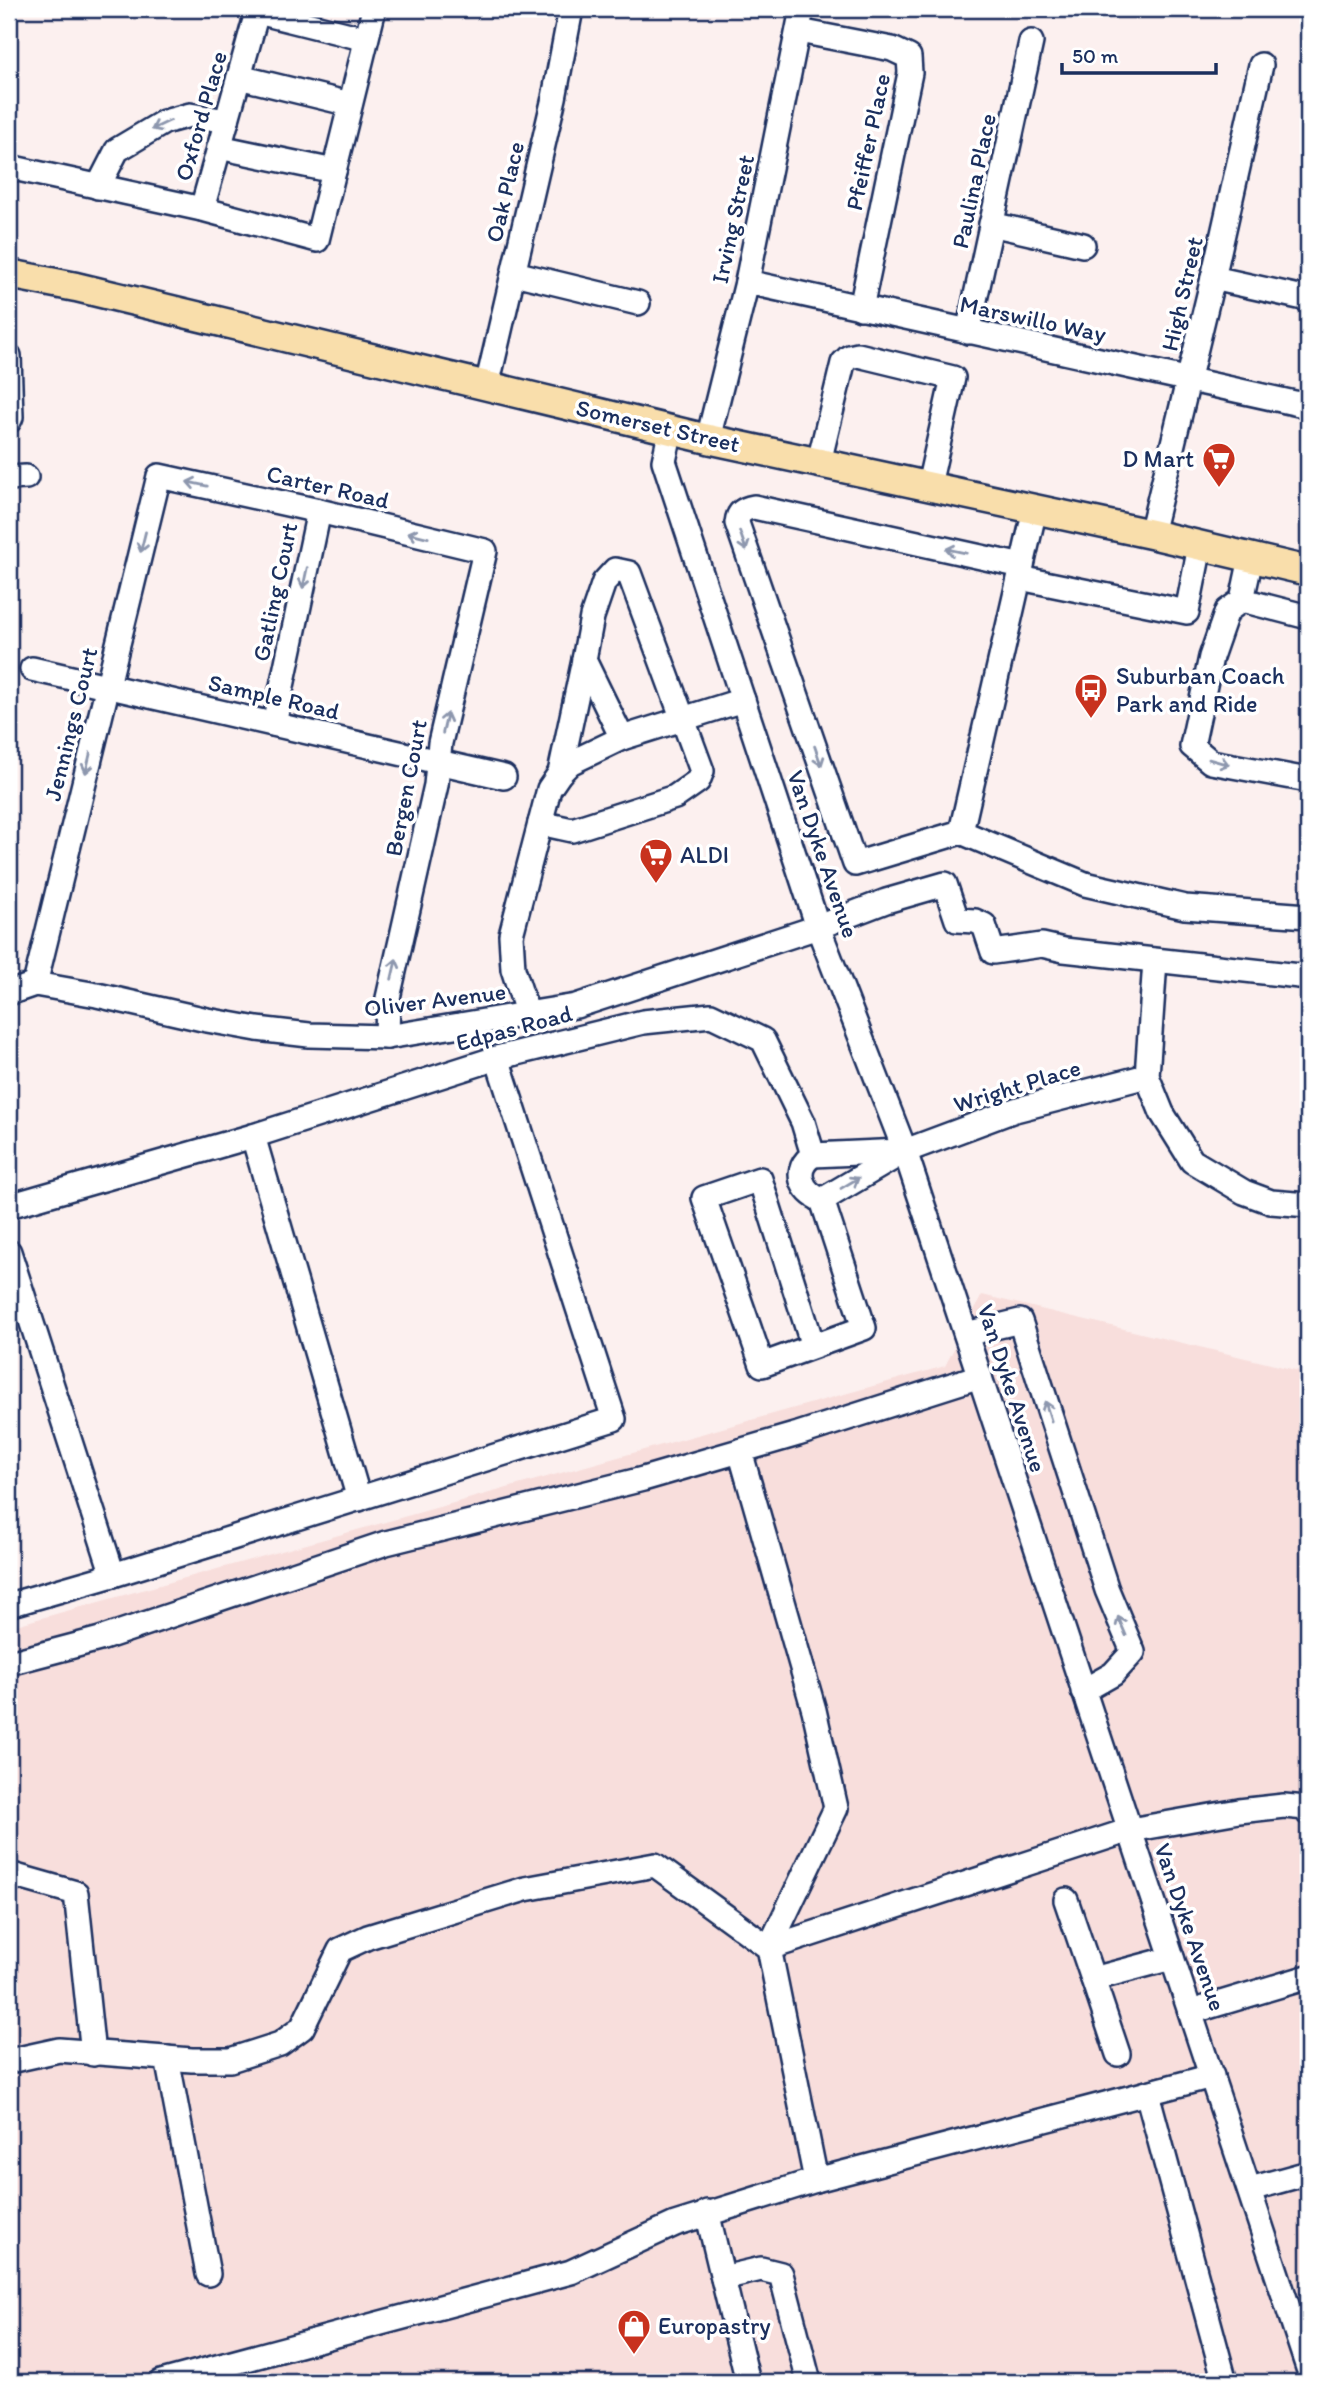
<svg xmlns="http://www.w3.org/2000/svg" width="1317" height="2391" viewBox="0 0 1317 2391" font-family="Itim,sans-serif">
	<rect width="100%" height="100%" fill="#fcf0ef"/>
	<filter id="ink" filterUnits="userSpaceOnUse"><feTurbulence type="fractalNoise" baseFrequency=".0143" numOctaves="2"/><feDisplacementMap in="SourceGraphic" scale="14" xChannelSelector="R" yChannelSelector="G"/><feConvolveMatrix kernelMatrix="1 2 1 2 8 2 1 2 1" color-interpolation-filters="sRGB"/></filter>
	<g filter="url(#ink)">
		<path fill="#f8dedc" d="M 982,1295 L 1308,1373 L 1308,2382 L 9,2382 L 9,1627 L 945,1366 Z"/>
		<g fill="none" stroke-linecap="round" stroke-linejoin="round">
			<defs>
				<g id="minor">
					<path d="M 258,12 L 366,39"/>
					<path d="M 799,31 L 892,49 L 909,57 L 910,73 L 861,308"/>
					<path d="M 239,77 L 350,104"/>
					<path d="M 219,147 L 334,171"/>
					<path d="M 9,167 L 202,209 L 258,9"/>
					<path d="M 98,187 L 117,150 L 164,122 L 190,115 L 227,121"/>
					<path d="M 202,209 L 317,240 L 374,9"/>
					<path d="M 991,224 L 1083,245"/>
					<path d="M 514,273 L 638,303"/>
					<path d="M 1213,278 L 1308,299"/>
					<path d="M 747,282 L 1308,406"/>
					<path d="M 968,332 L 1031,42"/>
					<path d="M 9,356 L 11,417 L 9,421"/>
					<path d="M 487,386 L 554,98 L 571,9"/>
					<path d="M 671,429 L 664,461 L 818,927 L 905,1151 L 1308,2368"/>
					<path d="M 708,439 L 747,282 L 802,9"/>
					<path d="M 819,462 L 843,363 L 849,357 L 858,355 L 953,378 L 929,485"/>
					<path d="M 9,478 L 26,477"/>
					<path d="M 1151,534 L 1213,278 L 1261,65"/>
					<path d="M 1251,558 L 1242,600 L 1227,611 L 1211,657 L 1192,746 L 1211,762 L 1308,780"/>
					<path d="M 1022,566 L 754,507 C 743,509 738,512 737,523 L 855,864 L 961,832 L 1085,884 L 1185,907 L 1308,916"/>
					<path d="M 1020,578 L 1187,612 L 1200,546"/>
					<path d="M 1242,600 L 1308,617"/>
					<path d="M 32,669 L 504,777"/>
					<path d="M 274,724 L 319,511"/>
					<path d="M 560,773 L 584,660"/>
					<path d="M 540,823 L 572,830 L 675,797 L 698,781 L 702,771 L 629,573 L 615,570 L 604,582 L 592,617 L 584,660 L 622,738"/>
					<path d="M 961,832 L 1035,509"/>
					<path d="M 1155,961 L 1147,1076 L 1162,1113 L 1192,1161 L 1244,1192 L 1271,1202 L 1308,1205"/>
					<path d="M 35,984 L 159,476 L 319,511 L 485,551 L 440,743 L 436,785 L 388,998 L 387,1037"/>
					<path d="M 9,993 L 35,984 L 97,995 L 207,1020 L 257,1029 L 309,1035 L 387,1037 L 576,1006 L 818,927 L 886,901 L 945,884 L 957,920 L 975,921 L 984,925 L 993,952 L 1042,945 L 1064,950 L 1308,977"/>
					<path d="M 528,1015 L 513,969 L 511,935 L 549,789 L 560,773 L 570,763 L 622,738 L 743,700"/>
					<path d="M 253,1136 L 359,1499"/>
					<path d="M 813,1155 C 792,1169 801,1192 822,1200 L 905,1151 L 1015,1110 L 1147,1076"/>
					<path d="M 813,1155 L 902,1151"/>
					<path d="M 9,1206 L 253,1136 L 497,1058 L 643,1022 L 711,1015 L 763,1040 L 803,1122 L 813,1155"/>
					<path d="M 9,1252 L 113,1575"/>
					<path d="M 966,1334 L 1020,1321 L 1107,1590 L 1133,1652 L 1113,1674 L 1083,1691"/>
					<path d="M 813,1346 L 760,1179 L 704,1198 L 762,1365 L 864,1328 L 822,1200"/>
					<path d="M 740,1451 L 814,1710 L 836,1808 L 769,1948"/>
					<path d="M 9,1605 L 113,1575 L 614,1419 L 497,1058"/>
					<path d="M 9,1663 L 100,1639 L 386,1543 L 643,1479 L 798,1434 L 980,1376"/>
					<path d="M 9,1874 L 76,1893 L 93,2054"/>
					<path d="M 1066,1900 L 1093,1979 L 1172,1958"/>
					<path d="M 769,1948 L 1130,1830 L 1239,1811 L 1284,1806 L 1306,1808 L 1308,1813"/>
					<path d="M 1093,1979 L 1118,2054"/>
					<path d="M 1191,2012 L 1308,1977"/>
					<path d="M 167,2058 L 208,2274"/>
					<path d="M 9,2061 L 59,2050 L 192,2060 L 230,2060 L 280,2044 L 302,2028 L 340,1950 L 368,1937 L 525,1889 L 655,1865 L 769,1948 L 816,2180"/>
					<path d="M 1147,2093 L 1225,2382"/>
					<path d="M 1250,2189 L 1308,2173"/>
					<path d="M 707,2212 L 748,2382"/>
					<path d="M 723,2278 L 761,2269 L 781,2274 L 809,2382"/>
					<path d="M 161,2382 L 571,2272 L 675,2224 L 816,2180 L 1212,2076"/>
				</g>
				<path id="major" d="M 9,274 L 76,287 L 708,439 L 1151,534 L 1308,571"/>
			</defs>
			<use href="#minor" stroke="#1b2f5e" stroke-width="28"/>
			<use href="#major" stroke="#1b2f5e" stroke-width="33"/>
			<use href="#minor" stroke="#fff" stroke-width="23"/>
			<use href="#major" stroke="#f9deab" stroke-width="28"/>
		</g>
		<defs><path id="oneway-shaft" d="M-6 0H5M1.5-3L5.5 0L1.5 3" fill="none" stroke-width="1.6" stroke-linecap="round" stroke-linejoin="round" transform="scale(1.75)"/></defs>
		<g stroke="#8d97ae">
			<use href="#oneway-shaft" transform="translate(161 125) rotate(154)"/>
			<use href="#oneway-shaft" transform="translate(197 484) rotate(-168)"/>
			<use href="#oneway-shaft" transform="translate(418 535) rotate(-166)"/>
			<use href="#oneway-shaft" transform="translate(743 541) rotate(71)"/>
			<use href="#oneway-shaft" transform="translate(143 542) rotate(104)"/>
			<use href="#oneway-shaft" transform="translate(956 551) rotate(-168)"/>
			<use href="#oneway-shaft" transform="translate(305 578) rotate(102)"/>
			<use href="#oneway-shaft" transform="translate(445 723) rotate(-77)"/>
			<use href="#oneway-shaft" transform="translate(818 756) rotate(71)"/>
			<use href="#oneway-shaft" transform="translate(1219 762) rotate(16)"/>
			<use href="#oneway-shaft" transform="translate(88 763) rotate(103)"/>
			<use href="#oneway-shaft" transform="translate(394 969) rotate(-77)"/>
			<use href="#oneway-shaft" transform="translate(850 1183) rotate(-31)"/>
			<use href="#oneway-shaft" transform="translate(1048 1411) rotate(-108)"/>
			<use href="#oneway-shaft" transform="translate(1122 1626) rotate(-113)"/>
		</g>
	</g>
	<defs>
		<symbol id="supermarket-pin" viewBox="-11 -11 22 30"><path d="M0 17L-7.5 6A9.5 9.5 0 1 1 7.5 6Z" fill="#c8321e" stroke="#fff"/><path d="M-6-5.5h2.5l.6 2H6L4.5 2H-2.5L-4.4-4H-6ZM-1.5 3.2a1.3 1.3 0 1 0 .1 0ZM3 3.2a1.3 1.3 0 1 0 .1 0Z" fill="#fff"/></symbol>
		<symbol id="bus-pin" viewBox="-11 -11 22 30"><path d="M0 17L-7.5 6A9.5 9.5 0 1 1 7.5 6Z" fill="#c8321e" stroke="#fff"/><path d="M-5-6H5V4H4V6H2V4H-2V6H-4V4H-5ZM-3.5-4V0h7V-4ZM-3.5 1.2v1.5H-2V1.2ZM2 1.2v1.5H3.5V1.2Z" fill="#fff"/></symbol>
		<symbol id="shop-pin" viewBox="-11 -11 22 30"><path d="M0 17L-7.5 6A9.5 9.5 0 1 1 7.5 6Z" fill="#c8321e" stroke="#fff"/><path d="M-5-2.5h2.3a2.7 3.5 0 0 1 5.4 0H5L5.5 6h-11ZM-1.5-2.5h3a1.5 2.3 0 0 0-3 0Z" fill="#fff"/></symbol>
	</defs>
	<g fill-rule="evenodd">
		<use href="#supermarket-pin" x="1200" y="440" width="38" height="52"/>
		<use href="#bus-pin" x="1072" y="671" width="38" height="52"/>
		<use href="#supermarket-pin" x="637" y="836" width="38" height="52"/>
		<use href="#shop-pin" x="615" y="2307" width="38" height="52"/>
	</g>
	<g text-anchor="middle" stroke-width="7" stroke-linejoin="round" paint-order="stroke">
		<g font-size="24" fill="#1b2f5e" stroke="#fff">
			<text transform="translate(201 116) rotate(-74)" y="8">Oxford Place</text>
			<text transform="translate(868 142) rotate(-78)" y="8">Pfeiffer Place</text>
			<text transform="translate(974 181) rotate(-78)" y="8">Paulina Place</text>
			<text transform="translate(505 192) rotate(-77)" y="8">Oak Place</text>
			<text transform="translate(733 219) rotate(-78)" y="8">Irving Street</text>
			<text transform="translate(1182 294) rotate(-77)" y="8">High Street</text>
			<text transform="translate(1033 319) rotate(12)" y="8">Marswillo Way</text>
			<text transform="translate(658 426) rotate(13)" y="8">Somerset Street</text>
			<text transform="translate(328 487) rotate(13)" y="8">Carter Road</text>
			<text transform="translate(275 592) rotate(-78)" y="8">Gatling Court</text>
			<text transform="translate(274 697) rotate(13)" y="8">Sample Road</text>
			<text transform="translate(71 724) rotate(-76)" y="8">Jennings Court</text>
			<text transform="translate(406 788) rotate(-79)" y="8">Bergen Court</text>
			<text transform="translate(823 854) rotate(71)" y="8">Van Dyke Avenue</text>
			<text transform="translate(435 1000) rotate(-7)" y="8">Oliver Avenue</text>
			<text transform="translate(514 1028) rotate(-15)" y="8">Edpas Road</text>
			<text transform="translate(1017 1086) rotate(-17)" y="8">Wright Place</text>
			<text transform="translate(1012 1388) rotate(72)" y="8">Van Dyke Avenue</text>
			<text transform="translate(1190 1927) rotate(71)" y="8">Van Dyke Avenue</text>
		</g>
		<g font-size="24" fill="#1b2f5e" stroke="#fff" text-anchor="start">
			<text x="1194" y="467" text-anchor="end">D Mart</text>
			<text x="1116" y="684">Suburban Coach<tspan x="1116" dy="28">Park and Ride</tspan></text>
			<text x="680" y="863">ALDI</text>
			<text x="658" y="2334">Europastry</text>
		</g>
	</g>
	<rect width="1317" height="2391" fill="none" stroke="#fff" stroke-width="35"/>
	<rect x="18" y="18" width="1282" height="2356" fill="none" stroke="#1b2f5e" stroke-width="2.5" filter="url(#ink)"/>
	<path d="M1062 63v10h154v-10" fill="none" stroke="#1b2f5e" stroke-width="3.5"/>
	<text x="1072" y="63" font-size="21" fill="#1b2f5e" stroke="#ffffff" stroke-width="5" paint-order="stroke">50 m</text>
</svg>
